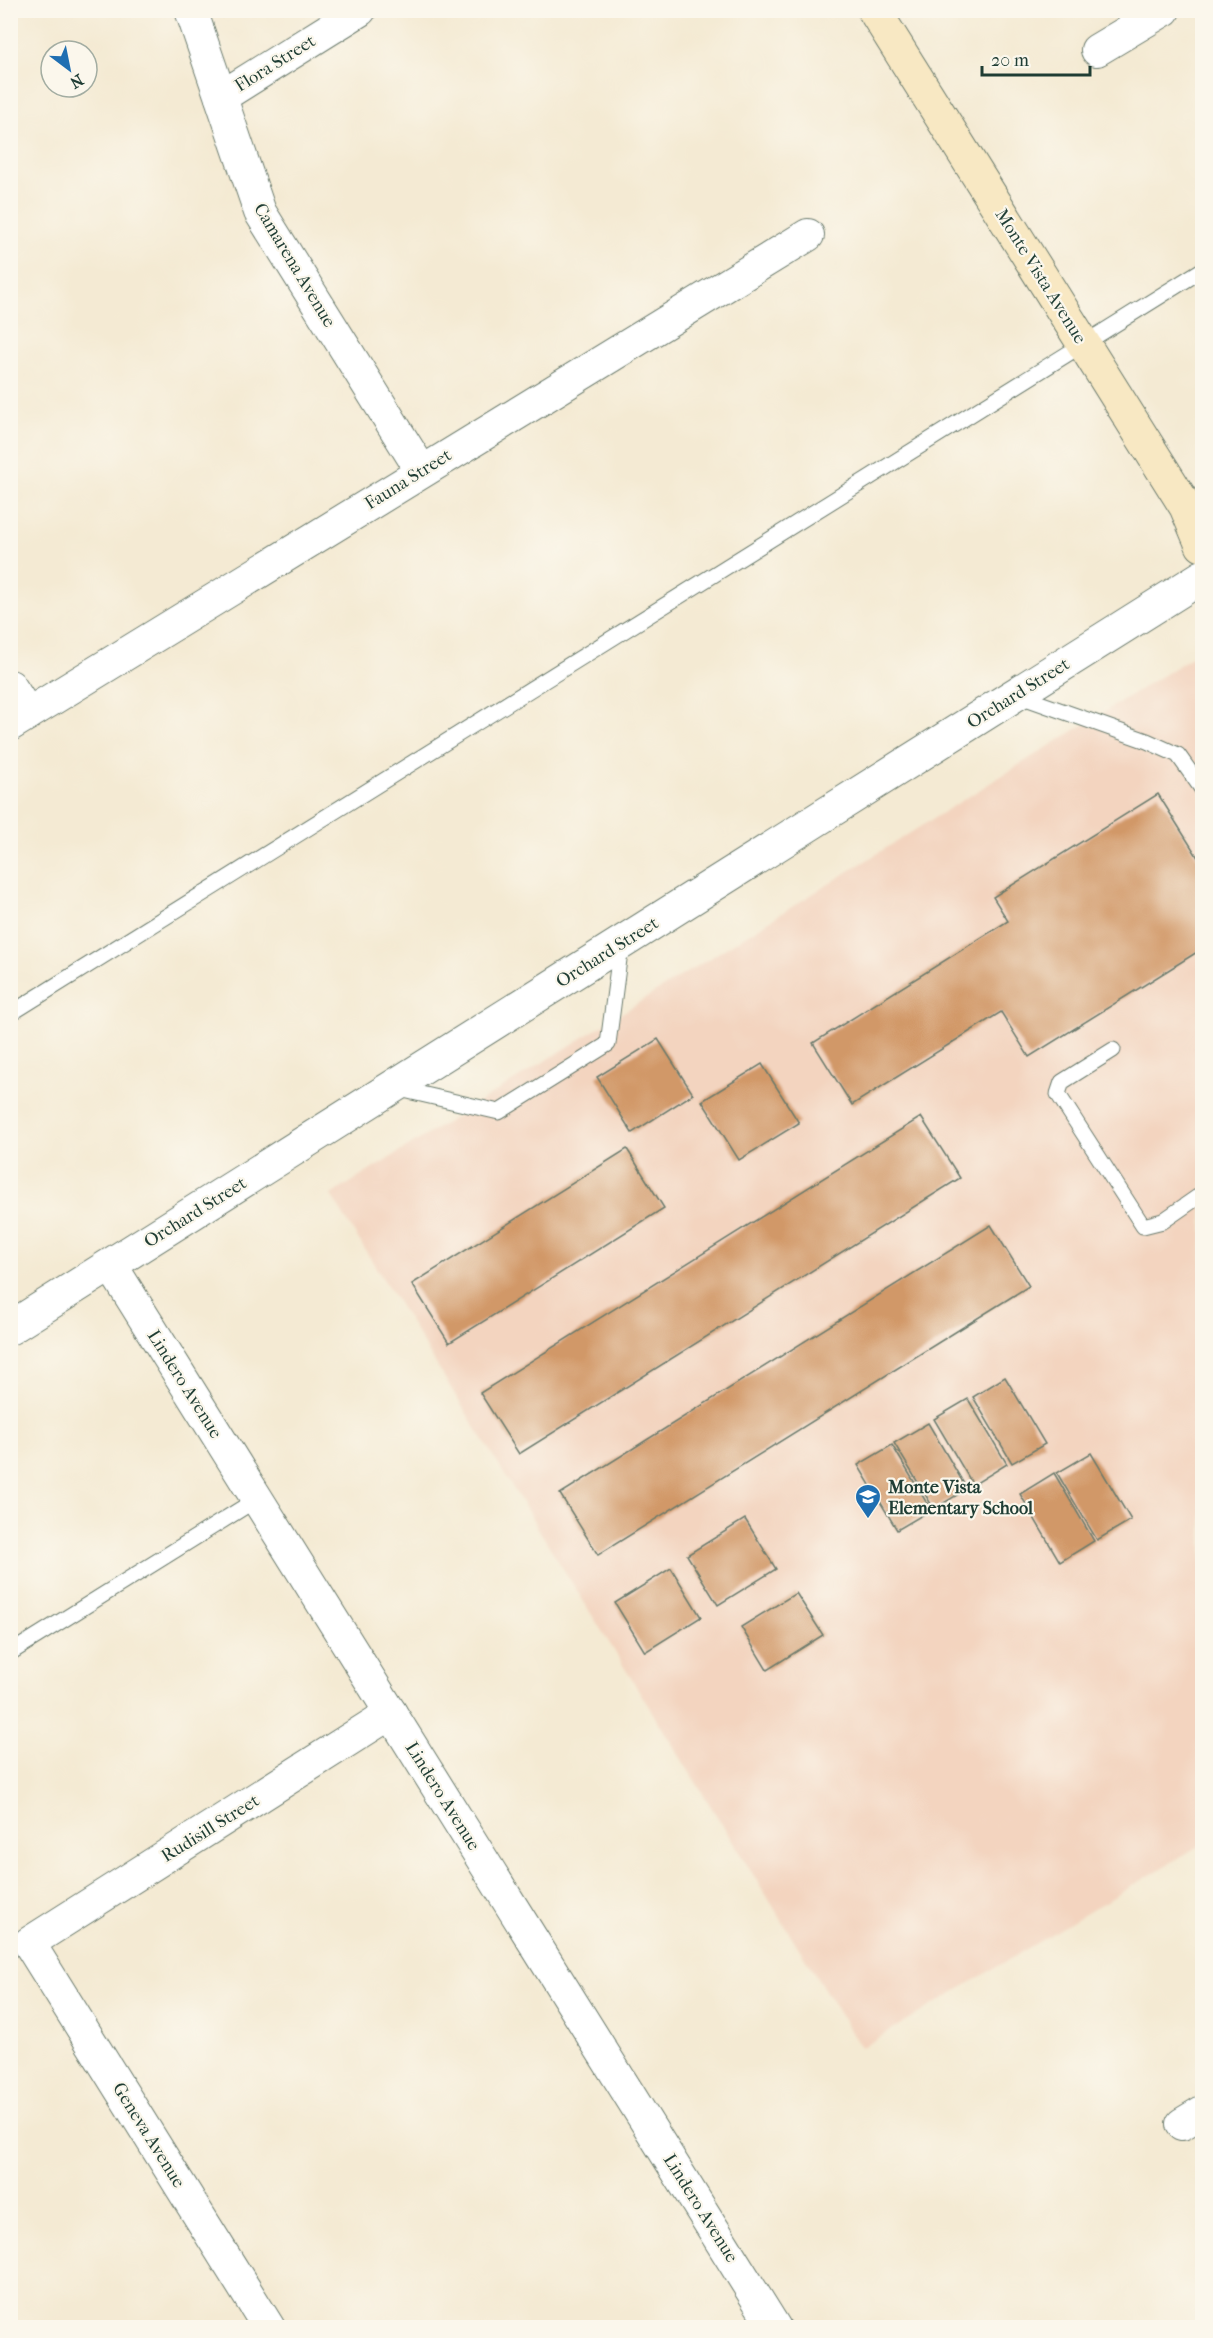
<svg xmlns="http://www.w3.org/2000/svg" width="1213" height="2338" viewBox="0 0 1213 2338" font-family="'IM FELL French Canon',serif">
	<rect width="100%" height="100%" fill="#fbf7ec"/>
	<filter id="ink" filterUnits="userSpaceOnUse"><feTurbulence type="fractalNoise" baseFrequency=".0167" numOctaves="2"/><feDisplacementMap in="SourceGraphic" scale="12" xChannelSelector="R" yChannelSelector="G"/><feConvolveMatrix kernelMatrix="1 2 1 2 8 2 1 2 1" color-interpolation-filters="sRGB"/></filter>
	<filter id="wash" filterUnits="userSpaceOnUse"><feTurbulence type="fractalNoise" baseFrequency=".008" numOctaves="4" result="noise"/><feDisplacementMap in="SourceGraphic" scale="24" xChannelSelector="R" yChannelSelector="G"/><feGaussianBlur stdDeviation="1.35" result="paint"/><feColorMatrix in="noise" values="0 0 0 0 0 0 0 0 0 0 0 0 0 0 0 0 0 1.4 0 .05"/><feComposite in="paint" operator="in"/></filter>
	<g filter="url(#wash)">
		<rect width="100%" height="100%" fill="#f4ead3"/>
		<path fill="#f3d4bf" d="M 1195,655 L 1202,666 L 1202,1844 L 861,2048 L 331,1195 Z"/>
		<g id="blocks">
			<g fill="#d19868">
				<path d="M 1158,794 L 1202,864 L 1202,949 L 1029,1057 L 1001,1012 L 852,1105 L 813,1043 L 1008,921 L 993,897 Z"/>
				<path d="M 658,1039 L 693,1094 L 632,1133 L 597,1077 Z"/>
				<path d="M 762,1064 L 799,1123 L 739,1160 L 702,1101 Z"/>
				<path d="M 921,1117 L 960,1178 L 519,1454 L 480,1393 Z"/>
				<path d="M 627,1149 L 664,1208 L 449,1343 L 412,1284 Z"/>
				<path d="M 991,1225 L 1029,1286 L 598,1555 L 560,1494 Z"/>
				<path d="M 1005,1377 L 1045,1444 L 1012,1463 L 973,1397 Z"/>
				<path d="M 968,1399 L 1007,1464 L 973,1485 L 934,1419 Z"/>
				<path d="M 928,1423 L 967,1489 L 934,1509 L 894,1443 Z"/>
				<path d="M 892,1445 L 931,1510 L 897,1530 L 858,1465 Z"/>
				<path d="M 1091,1453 L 1131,1520 L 1097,1540 L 1057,1473 Z"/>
				<path d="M 1054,1473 L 1094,1541 L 1060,1562 L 1020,1494 Z"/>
				<path d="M 745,1519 L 776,1569 L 718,1605 L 687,1555 Z"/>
				<path d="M 671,1568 L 701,1617 L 645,1652 L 615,1603 Z"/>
				<path d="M 796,1593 L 823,1635 L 767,1670 L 741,1627 Z"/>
			</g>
		</g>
	</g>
	<g filter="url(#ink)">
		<use href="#blocks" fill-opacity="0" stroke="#6a7a6c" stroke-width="1.5"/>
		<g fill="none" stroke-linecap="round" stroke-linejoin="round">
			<defs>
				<g id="service">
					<path d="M 1017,695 L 1147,741 L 1178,755 L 1202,789"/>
					<path d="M 10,1014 L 1202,270"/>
					<path d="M 1113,1050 L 1062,1082 L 1058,1094 L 1143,1226 L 1163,1221 L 1202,1194"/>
					<path d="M 395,1088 L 499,1112 L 608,1044 L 621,944"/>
					<path d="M 10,1653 L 257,1499"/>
				</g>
				<g id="minor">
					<path d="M 191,10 L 260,212 L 421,470"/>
					<path d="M 1097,50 L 1164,10"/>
					<path d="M 221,97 L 360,10"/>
					<path d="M 10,686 L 28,714"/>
					<path d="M 10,725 L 808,235"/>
					<path d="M 111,1265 L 775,2328"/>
					<path d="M 1182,2124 L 1202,2112"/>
					<path d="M 269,2328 L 29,1943 L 391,1713"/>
				</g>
				<path id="tertiary" d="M 10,1328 L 1202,577"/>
				<path id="secondary" d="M 874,10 L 1186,507 L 1202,545"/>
			</defs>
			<use href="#service" stroke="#6a7a6c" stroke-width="17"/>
			<use href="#minor" stroke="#6a7a6c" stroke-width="34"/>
			<use href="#tertiary" stroke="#6a7a6c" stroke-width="35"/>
			<use href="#secondary" stroke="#6a7a6c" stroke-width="35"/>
			<use href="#service" stroke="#fff" stroke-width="15"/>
			<use href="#minor" stroke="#fff" stroke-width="32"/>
			<use href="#tertiary" stroke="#fff" stroke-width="33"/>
			<use href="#secondary" stroke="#f8e8c3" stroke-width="33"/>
		</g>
	</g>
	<defs>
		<symbol id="school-pin" viewBox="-11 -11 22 30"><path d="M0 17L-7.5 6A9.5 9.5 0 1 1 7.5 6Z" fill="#1f6fb2" stroke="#fbf7ec"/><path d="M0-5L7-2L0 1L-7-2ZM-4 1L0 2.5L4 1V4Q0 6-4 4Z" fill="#fff"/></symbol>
	</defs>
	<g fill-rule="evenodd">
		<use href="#school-pin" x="853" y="1482" width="30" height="40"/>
	</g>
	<g text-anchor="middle" stroke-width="4.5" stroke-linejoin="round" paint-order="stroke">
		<g font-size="18" fill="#1f3d34" stroke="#fbf7ec">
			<text transform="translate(275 63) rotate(-32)" y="6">Flora Street</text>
			<text transform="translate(295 265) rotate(59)" y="6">Camarena Avenue</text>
			<text transform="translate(1041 276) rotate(58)" y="6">Monte Vista Avenue</text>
			<text transform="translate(408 479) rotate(-32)" y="6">Fauna Street</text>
			<text transform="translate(1018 693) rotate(-32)" y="6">Orchard Street</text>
			<text transform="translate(607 952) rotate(-32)" y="6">Orchard Street</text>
			<text transform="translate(195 1212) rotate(-32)" y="6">Orchard Street</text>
			<text transform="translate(185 1384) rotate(58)" y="6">Lindero Avenue</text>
			<text transform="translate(443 1796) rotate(58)" y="6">Lindero Avenue</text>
			<text transform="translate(210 1828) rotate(-32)" y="6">Rudisill Street</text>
			<text transform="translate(149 2135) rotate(58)" y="6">Geneva Avenue</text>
			<text transform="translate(701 2208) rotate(58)" y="6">Lindero Avenue</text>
		</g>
		<g font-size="18" font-weight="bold" fill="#1f3d34" stroke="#fbf7ec" text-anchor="start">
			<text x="888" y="1493">Monte Vista<tspan x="888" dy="21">Elementary School</tspan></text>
		</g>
	</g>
	<rect width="1213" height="2338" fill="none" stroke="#fbf7ec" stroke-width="36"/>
	<g transform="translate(69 69) rotate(148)"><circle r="28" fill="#fbf7ec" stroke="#a3ada2" stroke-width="1.5"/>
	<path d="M0-4.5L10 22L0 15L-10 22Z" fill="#1f6fb2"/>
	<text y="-9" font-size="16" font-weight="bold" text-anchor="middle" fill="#1f3d34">N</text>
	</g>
	<path d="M982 66v9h108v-9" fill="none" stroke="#1f3d34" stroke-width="3"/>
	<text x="991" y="66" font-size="18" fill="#1f3d34" stroke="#fbf7ec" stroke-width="4.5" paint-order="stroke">20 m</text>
</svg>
